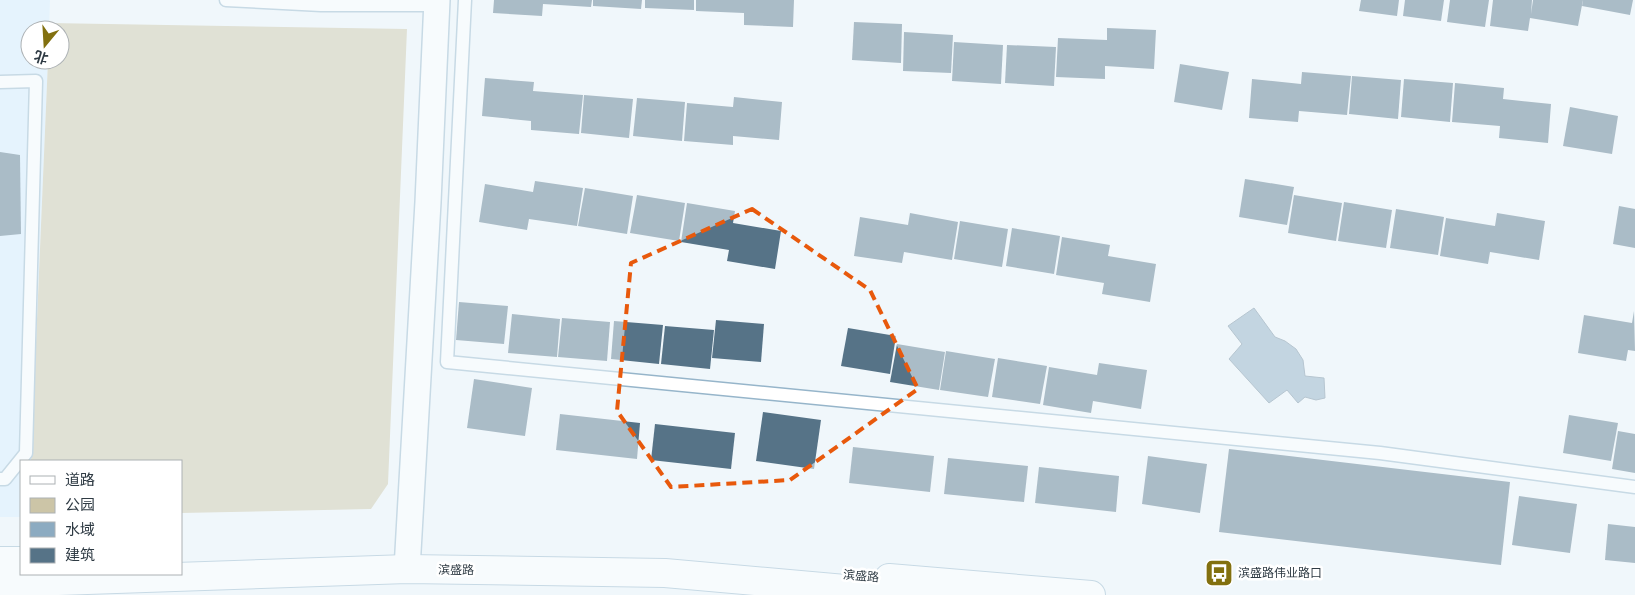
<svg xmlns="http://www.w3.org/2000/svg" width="1635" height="595" viewBox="0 0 1635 595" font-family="'Roboto Condensed','Noto Sans SC',sans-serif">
	<rect width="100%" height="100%" fill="#f0f7fb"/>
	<path fill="#d7eeff" d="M 0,0 L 50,0 L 49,30 L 30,30 L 30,60 L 48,60 L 31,461 L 21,461 L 21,517 L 0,517 Z"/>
	<path fill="#ccc5a7" d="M 49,23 L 407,29 L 388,484 L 371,509 L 181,513 L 181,461 L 31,461 L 48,60 L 60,60 L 60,30 L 49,30 Z"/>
	<path fill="#8cabc1" stroke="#70899c" d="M 1254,308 L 1275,337 L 1285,341 L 1296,349 L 1303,360 L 1305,376 L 1324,378 L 1325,398 L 1316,400 L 1305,397 L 1298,403 L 1287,390 L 1269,403 L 1229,359 L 1242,344 L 1228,326 Z"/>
	<g fill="#567387">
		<path d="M 494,0 L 592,0 L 591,7 L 543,4 L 542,16 L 493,13 Z"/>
		<path d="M 593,0 L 642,0 L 641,9 L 593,6 Z"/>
		<path d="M 645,0 L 694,0 L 694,10 L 645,8 Z"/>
		<path d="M 696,0 L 794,0 L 793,27 L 744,25 L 744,13 L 696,11 Z"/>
		<path d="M 1361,0 L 1399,0 L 1397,16 L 1359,11 Z"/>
		<path d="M 1405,0 L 1444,0 L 1441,21 L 1403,16 Z"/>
		<path d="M 1450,0 L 1489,0 L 1485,27 L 1447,22 Z"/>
		<path d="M 1493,0 L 1532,0 L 1531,14 L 1533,0 L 1583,0 L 1578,26 L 1530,18 L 1528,31 L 1490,26 Z"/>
		<path d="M 1583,0 L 1633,0 L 1630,15 L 1582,6 Z"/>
		<path d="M 854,22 L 902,24 L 901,63 L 852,60 Z"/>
		<path d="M 1107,28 L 1156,30 L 1154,69 L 1105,66 L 1105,79 L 1056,77 L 1058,38 L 1107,40 Z"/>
		<path d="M 904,32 L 953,35 L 951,73 L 903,71 Z"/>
		<path d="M 954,42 L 1003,45 L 1001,84 L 952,81 Z"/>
		<path d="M 1007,45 L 1056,47 L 1054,86 L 1005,83 Z"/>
		<path d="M 1180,64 L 1229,72 L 1222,110 L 1174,102 Z"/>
		<path d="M 1302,72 L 1351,76 L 1347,115 L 1299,111 L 1298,122 L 1249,118 L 1252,79 L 1301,84 Z"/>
		<path d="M 1352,76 L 1401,80 L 1398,119 L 1349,114 Z"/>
		<path d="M 485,78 L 534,82 L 533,91 L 583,95 L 579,134 L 531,130 L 531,121 L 482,116 Z"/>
		<path d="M 1404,79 L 1453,83 L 1450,122 L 1401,117 Z"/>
		<path d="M 1455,83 L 1504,88 L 1503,99 L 1551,104 L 1548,143 L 1499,138 L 1500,126 L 1452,122 Z"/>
		<path d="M 584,95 L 633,99 L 629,138 L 581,133 Z"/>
		<path d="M 734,97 L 782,102 L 779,140 L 733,136 L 733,145 L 684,141 L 687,103 L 733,107 Z"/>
		<path d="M 637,98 L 685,102 L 682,141 L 633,136 Z"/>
		<path d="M 1570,107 L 1618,116 L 1612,154 L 1563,146 Z"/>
		<path d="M 0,152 L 20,155 L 21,234 L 0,236 Z"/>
		<path d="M 1245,179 L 1294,187 L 1287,225 L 1239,217 Z"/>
		<path d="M 535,181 L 583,188 L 577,226 L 529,219 L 527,230 L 479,222 L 485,184 L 533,192 Z"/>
		<path d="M 585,188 L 633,196 L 627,234 L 578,226 Z"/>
		<path d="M 637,195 L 685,203 L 679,241 L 630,233 Z"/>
		<path d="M 1294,195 L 1342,203 L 1336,241 L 1288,233 Z"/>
		<path d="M 1344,202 L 1392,210 L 1386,248 L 1338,241 Z"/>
		<path d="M 687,203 L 735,211 L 733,223 L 781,231 L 775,269 L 727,261 L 729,250 L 681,242 Z"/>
		<path d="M 1619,206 L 1635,209 L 1635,248 L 1613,244 Z"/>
		<path d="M 1396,209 L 1444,217 L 1438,255 L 1390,248 Z"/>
		<path d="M 910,213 L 958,222 L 952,260 L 904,252 L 902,263 L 854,256 L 860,217 L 908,225 Z"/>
		<path d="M 1497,213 L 1545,221 L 1539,260 L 1490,252 L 1488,264 L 1440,256 L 1446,218 L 1495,226 Z"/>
		<path d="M 960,221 L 1008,229 L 1002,267 L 954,259 Z"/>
		<path d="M 1012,228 L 1060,236 L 1054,274 L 1006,266 Z"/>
		<path d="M 1062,237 L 1110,245 L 1108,256 L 1156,264 L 1150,302 L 1102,294 L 1104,283 L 1056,275 Z"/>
		<path d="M 459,302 L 508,306 L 504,344 L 456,340 Z"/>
		<path d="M 1634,311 L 1635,351 L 1628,350 L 1626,361 L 1578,353 L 1584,315 L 1632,323 Z"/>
		<path d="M 512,314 L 560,319 L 557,357 L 508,353 Z"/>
		<path d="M 562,318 L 610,322 L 607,361 L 558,357 Z"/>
		<path d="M 716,320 L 764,324 L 761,362 L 712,358 Z"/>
		<path d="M 614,321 L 663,325 L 659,364 L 611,359 Z"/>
		<path d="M 665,326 L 714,330 L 710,369 L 661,364 Z"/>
		<path d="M 848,328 L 896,336 L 890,374 L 841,366 Z"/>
		<path d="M 897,344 L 945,352 L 939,390 L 890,382 Z"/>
		<path d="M 946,351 L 995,359 L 988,397 L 940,390 Z"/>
		<path d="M 998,358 L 1047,366 L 1040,404 L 992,397 Z"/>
		<path d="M 1099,363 L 1147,370 L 1141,409 L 1093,401 L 1091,413 L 1043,405 L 1049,367 L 1097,375 Z"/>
		<path d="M 474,379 L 532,388 L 525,436 L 467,428 Z"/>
		<path d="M 763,412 L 821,420 L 814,469 L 756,461 Z"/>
		<path d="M 560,414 L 640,423 L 637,459 L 556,450 Z"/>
		<path d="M 1569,415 L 1618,423 L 1611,461 L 1563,453 Z"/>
		<path d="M 655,424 L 735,433 L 731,469 L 651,460 Z"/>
		<path d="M 1618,431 L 1635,434 L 1635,473 L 1612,469 Z"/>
		<path d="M 853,447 L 934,456 L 930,492 L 849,483 Z"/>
		<path d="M 1229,449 L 1510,482 L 1501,565 L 1219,532 Z"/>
		<path d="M 1148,456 L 1207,464 L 1200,513 L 1142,504 Z"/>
		<path d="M 948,458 L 1028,466 L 1024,502 L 944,494 Z"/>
		<path d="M 1039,467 L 1119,476 L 1116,512 L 1035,503 Z"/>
		<path d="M 1519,496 L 1577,504 L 1570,553 L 1512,545 Z"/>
		<path d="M 1608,524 L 1635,527 L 1635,563 L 1605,560 Z"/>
	</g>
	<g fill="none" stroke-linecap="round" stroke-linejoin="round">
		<defs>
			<g id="service">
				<path d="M 226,0 L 321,5 L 437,5"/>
				<path d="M 465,0 L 447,362 L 1380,453 L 1635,487"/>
				<path d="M 0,82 L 36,81 L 26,453 L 5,479 L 0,479"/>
			</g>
			<path id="minor" d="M 407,569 L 428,202 L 437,0"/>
			<g id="secondary">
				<path d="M 0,561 L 21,561"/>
				<path d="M 889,578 L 1091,595"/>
				<path d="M 0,583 L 407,569 L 665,573 L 912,595"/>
			</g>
		</defs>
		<use href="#service" stroke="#96b5ca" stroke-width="15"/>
		<use href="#minor" stroke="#96b5ca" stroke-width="28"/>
		<use href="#secondary" stroke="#96b5ca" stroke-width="30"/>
		<use href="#service" stroke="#fff" stroke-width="12"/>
		<use href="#minor" stroke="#fff" stroke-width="25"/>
		<use href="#secondary" stroke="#fff" stroke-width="28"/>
	</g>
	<path d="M0 0H1635V595H0ZM 752,209 L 870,290 L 918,389 L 790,480 L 671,487 L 617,411 L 631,263 Z" fill="#f0f7fb" fill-opacity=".55" fill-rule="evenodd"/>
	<path fill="none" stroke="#e8590c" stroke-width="4" stroke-dasharray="10 6" stroke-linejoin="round" d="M 752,209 L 870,290 L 918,389 L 790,480 L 671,487 L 617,411 L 631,263 Z"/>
	<defs>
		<symbol id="bus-square" viewBox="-11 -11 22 22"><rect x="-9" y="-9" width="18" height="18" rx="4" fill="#82700f" stroke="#fff"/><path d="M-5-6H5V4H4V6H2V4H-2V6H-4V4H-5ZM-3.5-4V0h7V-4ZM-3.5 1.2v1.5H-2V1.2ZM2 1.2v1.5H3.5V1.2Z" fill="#fff"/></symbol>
	</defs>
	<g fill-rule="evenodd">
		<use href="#bus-square" x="1203" y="557" width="32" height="32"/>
	</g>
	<g text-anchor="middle" stroke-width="5" stroke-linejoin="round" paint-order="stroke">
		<g font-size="12" fill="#2f3b44" stroke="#fff">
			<text transform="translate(456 570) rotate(1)" y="4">滨盛路</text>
			<text transform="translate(861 576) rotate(5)" y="4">滨盛路</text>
		</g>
		<g font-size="12" fill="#2f3b44" stroke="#fff" text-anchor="start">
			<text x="1238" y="577">滨盛路伟业路口</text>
		</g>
	</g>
	<rect x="20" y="460" width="162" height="115" fill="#ffffff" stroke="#acb1b4"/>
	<rect x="30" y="476" width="25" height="8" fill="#ffffff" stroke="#acb1b4"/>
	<text x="65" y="485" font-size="15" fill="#2f3b44">道路</text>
	<rect x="30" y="498" width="25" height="15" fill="#ccc5a7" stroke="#acb1b4"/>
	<text x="65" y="510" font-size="15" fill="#2f3b44">公园</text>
	<rect x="30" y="522" width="25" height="15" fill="#8cabc1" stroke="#acb1b4"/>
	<text x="65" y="535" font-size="15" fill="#2f3b44">水域</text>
	<rect x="30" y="548" width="25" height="15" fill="#567387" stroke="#acb1b4"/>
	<text x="65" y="560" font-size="15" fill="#2f3b44">建筑</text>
	<g transform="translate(45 45) rotate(198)"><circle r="24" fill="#ffffff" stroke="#acb1b4"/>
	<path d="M0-4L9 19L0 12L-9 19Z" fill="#82700f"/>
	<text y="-8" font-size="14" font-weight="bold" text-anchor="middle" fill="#2f3b44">北</text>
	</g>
</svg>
